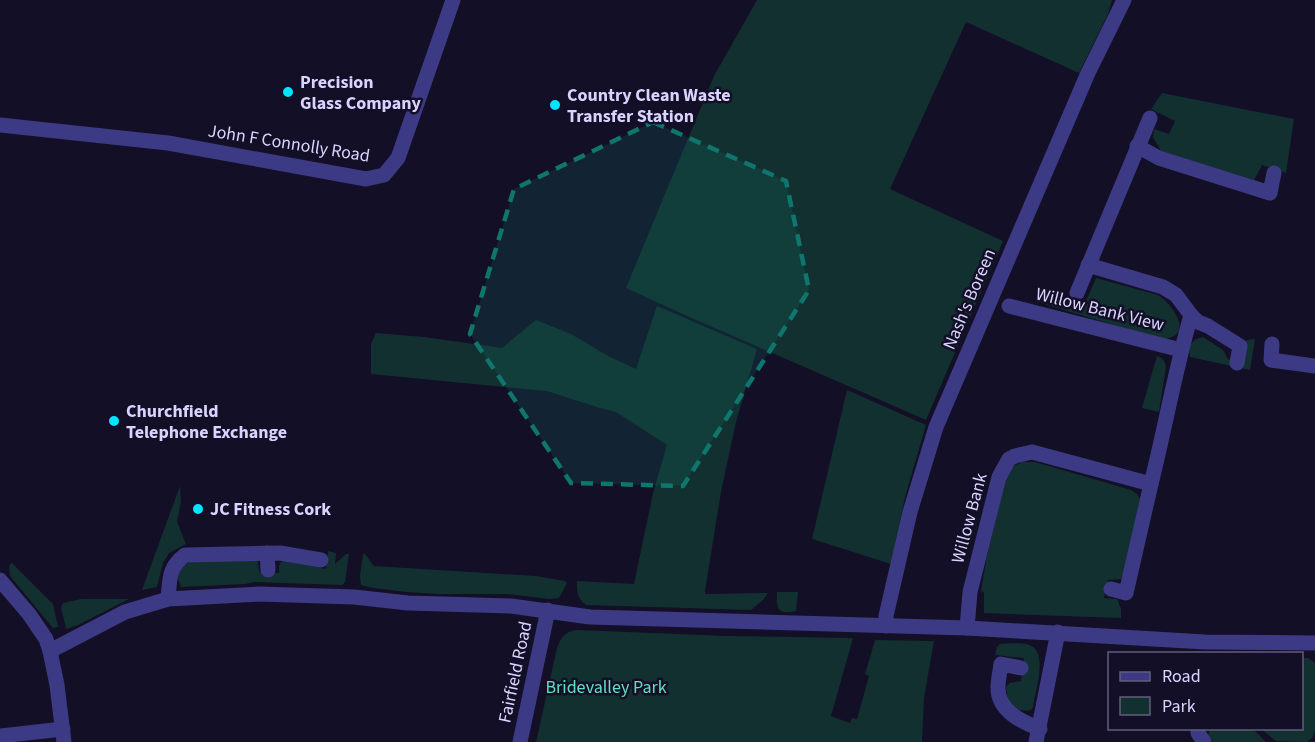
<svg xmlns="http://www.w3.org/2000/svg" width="1315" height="742" viewBox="0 0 1315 742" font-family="'Source Sans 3',sans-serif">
	<rect width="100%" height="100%" fill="#130f26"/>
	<g fill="#12302f">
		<path d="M 757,0 L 1112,0 L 1108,14 L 1079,73 L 966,22 L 890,189 L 1003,241 L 926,420 L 685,315 L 626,288 L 714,76 Z"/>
		<path d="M 1162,93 L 1294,119 L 1286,173 L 1262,165 L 1254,180 L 1161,151 L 1153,137 L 1154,129 L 1169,134 L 1175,121 L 1151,109 Z"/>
		<path d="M 1096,278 L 1158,295 C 1176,307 1195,339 1160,339 L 1041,303 L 1040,291 L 1083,308 Z"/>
		<path d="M 657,306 L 757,349 L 736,422 L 721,492 L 705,591 L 705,594 L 768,593 L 764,599 L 751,610 L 586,605 C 577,598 577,592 577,581 L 634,584 L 653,493 L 667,445 L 616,412 L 600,408 L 547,391 L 371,374 L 371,344 L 376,333 L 424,337 L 502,348 L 536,320 L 571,334 L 610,357 L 636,369 Z"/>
		<path d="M 1203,337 L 1223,350 L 1228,359 L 1240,364 L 1247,340 L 1255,339 L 1250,370 L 1190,357 L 1189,346 L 1196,339 Z"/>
		<path d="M 1157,356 C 1163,358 1165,361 1166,367 L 1159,412 L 1142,408 Z"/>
		<path d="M 847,390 L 926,425 L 905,497 L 891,564 L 812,539 Z"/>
		<path d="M 1022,462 L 1034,462 L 1049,466 L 1131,490 L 1137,494 L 1140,499 L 1124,574 L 1121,579 L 1108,580 L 1104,598 L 1117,599 L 1121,609 L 1121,618 L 984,613 L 984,593 L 981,591 L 987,555 L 1007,475 L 1012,467 Z"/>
		<path d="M 180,486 L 181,502 L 177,522 L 186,544 L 169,553 L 163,563 L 157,587 L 142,590 Z"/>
		<path d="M 328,551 L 336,553 L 335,564 L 346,554 L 349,554 L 345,582 L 342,585 L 254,582 L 245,584 L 181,587 L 177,577 L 180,568 L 191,561 L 257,560 L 258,563 L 259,572 L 279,573 L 279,566 L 281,562 L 286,561 L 326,569 Z"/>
		<path d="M 363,554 L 365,554 L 374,566 L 536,576 L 565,581 L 567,583 L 559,598 L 549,599 L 507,594 L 438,594 L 407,592 L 373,588 L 361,585 L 360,576 Z"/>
		<path d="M 12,563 L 53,604 L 58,627 L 53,628 L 10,576 L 9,566 Z"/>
		<path d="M 777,592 L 798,592 L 796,611 C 778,615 776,609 777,592 Z"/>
		<path d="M 81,599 L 129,599 L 78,625 L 66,629 L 61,607 L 63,603 Z"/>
		<path d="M 576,630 L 727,636 L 853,638 L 831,716 L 850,723 L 852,718 L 857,719 L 869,676 L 865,674 L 875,640 L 934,641 L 924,698 L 922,742 L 536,742 L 557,648 C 561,637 565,632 576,630 Z"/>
		<path d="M 1000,644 C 1009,644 1020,642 1029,645 C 1049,651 1035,692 1033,707 L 1031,710 C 1019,712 1017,709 1008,702 L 1006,687 L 1010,683 L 1021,681 L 1024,658 L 995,655 L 997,647 Z"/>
		<path d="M 1302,658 L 1308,658 L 1315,663 L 1315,730 L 1313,737 L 1307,742 L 1276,741 L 1261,729 L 1302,728 Z"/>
		<path d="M 1210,729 L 1253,729 L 1266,742 L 1214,742 L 1212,741 L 1208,735 Z"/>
	</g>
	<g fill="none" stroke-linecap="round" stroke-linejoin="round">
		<g stroke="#3d3a85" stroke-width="15">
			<path d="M 0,125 L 168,143 L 366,179 L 384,175 L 398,158 L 453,0"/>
			<path d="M 1137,146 L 1159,158 L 1270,193 L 1274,173"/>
			<path d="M 1088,265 L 1163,287 L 1176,295 L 1191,315 C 1175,371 1165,428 1151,484"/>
			<path d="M 1077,293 L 1150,118"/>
			<path d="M 1009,306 L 1181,350"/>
			<path d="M 1191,315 L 1198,322 L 1208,326 L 1240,346 L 1237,363"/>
			<path d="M 1272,344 L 1271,360 L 1315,366"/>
			<path d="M 267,553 L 268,570"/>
			<path d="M 168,599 C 170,579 168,568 185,555 L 280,553 L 321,560"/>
			<path d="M 886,626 L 886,616 L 910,512 L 936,427 L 1088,73 L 1124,0"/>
			<path d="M 967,628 L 970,592 L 999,477 L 1009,459 L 1015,456 L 1032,452 L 1151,484 L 1126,593 L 1111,589"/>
			<path d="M 1021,668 L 1001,664 C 1000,672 998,680 998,688 C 998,711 1022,722 1040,729"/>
			<path d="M 1198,728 L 1198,733 L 1204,742"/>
			<path d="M 0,736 L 63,729"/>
			<path d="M 1036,742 L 1058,632"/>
		</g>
		<g stroke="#3d3a85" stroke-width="15">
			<path d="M 0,580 L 29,614 L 46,639 L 50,651 L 57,685 L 64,742"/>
			<path d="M 50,651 L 125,612 L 168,599 L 259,594 L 354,597 L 408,603 L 511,606 L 590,617 L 967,628 L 1205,642 L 1315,643"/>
			<path d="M 520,742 L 548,610"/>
		</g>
	</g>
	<path fill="#0f766e" fill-opacity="0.2" stroke="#0f766e" stroke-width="4.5" stroke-dasharray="12 8" stroke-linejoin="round" d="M 653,122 L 786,181 L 809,290 L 683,486 L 571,483 L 470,334 L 514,189 Z"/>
	<g fill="#00e5ff" stroke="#130f26" stroke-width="2">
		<circle cx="288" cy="92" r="6"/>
		<circle cx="555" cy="105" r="6"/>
		<circle cx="114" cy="421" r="6"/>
		<circle cx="198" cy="509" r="6"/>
	</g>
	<g text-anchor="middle" stroke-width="5" stroke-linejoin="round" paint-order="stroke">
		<g font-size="18" font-weight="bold" fill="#d9d4ff" stroke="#130f26" text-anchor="start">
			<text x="300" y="88">Precision<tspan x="300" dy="21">Glass Company</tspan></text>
			<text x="567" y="101">Country Clean Waste<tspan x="567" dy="21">Transfer Station</tspan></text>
			<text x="126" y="417">Churchfield<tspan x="126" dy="21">Telephone Exchange</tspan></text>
			<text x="210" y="515">JC Fitness Cork</text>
		</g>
		<g font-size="18" fill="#d9d4ff" stroke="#130f26">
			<text transform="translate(289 143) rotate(9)" y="6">John F Connolly Road</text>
			<text transform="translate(969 299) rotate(-67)" y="6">Nash's Boreen</text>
			<text transform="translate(1100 309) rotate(14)" y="6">Willow Bank View</text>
			<text transform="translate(969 518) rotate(-75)" y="6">Willow Bank</text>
			<text transform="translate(515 672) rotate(-78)" y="6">Fairfield Road</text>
		</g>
		<g font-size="18" fill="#5fe0c0" stroke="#130f26">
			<text x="606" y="693">Bridevalley Park</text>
		</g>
	</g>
	<rect x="1108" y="652" width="195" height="78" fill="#130f26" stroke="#625e7d" stroke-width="1.5"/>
	<rect x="1120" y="672" width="30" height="9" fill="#3d3a85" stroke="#625e7d" stroke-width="1.5"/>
	<text x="1162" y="682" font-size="18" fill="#d9d4ff">Road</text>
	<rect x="1120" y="697" width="30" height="18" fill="#12302f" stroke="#625e7d" stroke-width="1.5"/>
	<text x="1162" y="712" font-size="18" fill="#d9d4ff">Park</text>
</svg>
